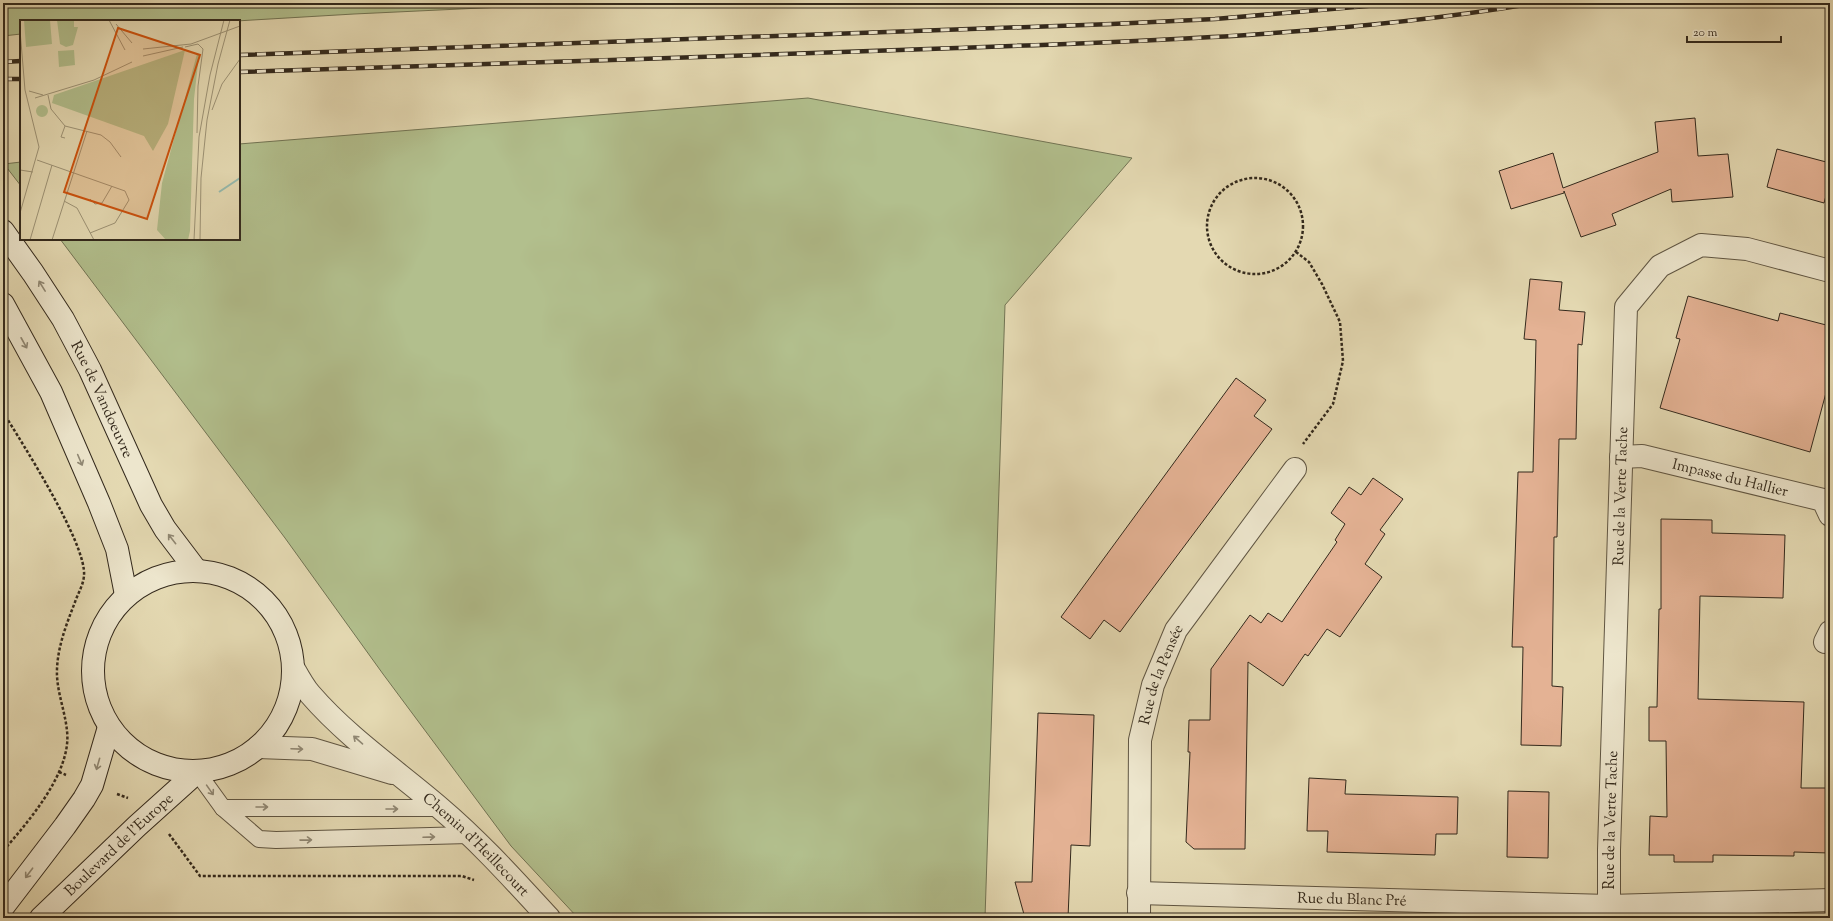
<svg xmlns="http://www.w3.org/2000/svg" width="1833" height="921" viewBox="0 0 1833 921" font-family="'Sorts Mill Goudy',serif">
	<rect width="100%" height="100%" fill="#e4d9b2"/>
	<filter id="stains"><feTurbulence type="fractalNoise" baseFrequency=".005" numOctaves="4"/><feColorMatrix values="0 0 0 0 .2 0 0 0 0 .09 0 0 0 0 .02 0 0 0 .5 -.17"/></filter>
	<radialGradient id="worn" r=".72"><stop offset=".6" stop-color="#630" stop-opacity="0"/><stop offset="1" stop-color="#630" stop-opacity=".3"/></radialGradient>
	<g fill="#b2bf8d" stroke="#727454">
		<path d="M 24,3 L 588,3 L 354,14 L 236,21 L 21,21 L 21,34 L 3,36 L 3,13 L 8,5 Z"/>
		<path d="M 808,98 L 1132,158 L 1005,305 L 985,918 L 578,918 L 511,846 L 383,674 L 285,538 L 60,239 L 239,239 L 239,144 Z"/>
		<path d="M 21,162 L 21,186 L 4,164 Z"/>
	</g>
	<g fill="#e4b294" stroke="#33291c">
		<path d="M 1695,118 L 1698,156 L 1728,154 L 1733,197 L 1672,202 L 1671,189 L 1612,214 L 1616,225 L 1581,237 L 1564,191 L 1564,193 L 1511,209 L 1499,171 L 1553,153 L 1563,188 L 1658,152 L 1655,122 Z"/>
		<path d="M 1777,149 L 1830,163 L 1830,181 L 1824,203 L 1767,187 Z"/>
		<path d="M 1530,279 L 1562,282 L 1559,310 L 1585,312 L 1582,345 L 1578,344 L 1576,439 L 1559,439 L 1557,537 L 1554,537 L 1552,686 L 1563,687 L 1561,746 L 1521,745 L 1523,647 L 1512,647 L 1518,472 L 1533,472 L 1536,340 L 1524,339 Z"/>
		<path d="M 1688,296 L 1778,321 L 1780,313 L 1830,326 L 1830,378 L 1810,452 L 1660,408 L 1680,339 L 1676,338 Z"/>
		<path d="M 1236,378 L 1266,400 L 1254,416 L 1272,429 L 1120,632 L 1104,620 L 1090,639 L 1061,617 Z"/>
		<path d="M 1373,478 L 1403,499 L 1380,530 L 1385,534 L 1365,564 L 1382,577 L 1340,637 L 1327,629 L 1308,656 L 1305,654 L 1283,686 L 1248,662 L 1245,849 L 1194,849 L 1186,842 L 1190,752 L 1188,752 L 1189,720 L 1210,720 L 1211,669 L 1250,615 L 1261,623 L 1268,613 L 1282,622 L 1337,542 L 1335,540 L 1345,524 L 1331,513 L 1349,487 L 1361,495 Z"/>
		<path d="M 1661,519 L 1712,520 L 1712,533 L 1785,535 L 1783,598 L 1700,596 L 1698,699 L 1804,702 L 1801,788 L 1830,788 L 1830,853 L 1794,852 L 1794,856 L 1713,855 L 1713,862 L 1674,862 L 1674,855 L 1649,855 L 1650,816 L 1667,817 L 1666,741 L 1649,741 L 1649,707 L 1657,707 L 1659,609 L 1661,609 Z"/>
		<path d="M 1038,713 L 1094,715 L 1090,846 L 1071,845 L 1068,918 L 1025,918 L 1015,882 L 1032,882 Z"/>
		<path d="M 1309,778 L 1346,780 L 1345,794 L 1458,797 L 1457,834 L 1436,834 L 1435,855 L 1327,852 L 1328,831 L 1307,831 Z"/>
		<path d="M 1508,791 L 1549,792 L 1548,858 L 1507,857 Z"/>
	</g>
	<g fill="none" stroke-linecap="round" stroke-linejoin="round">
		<defs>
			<g id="service">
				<path d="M 197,772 L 223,808 L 259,839 L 276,840 L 469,835"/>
				<path d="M 223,808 L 441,808"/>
			</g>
			<g id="minor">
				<path id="s1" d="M 1621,457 L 1642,456 L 1823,500 L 1830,515"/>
				<path d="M 1825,642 L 1830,632"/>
				<path id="s2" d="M 1138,893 L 1609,906 L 1830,900"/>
				<path id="s3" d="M 1139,918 L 1140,740 L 1153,685 L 1176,630 L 1295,469"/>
				<path id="s4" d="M 1609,918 L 1609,850 L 1626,307 L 1660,266 L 1701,245 L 1747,249 L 1830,271"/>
			</g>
			<g id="tertiary">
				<path id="s5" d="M 294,669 C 299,678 304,687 310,694 C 348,738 397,771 440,808 C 479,841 514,880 549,918"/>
				<path d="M 258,747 L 312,749 L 392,773"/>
			</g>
			<g id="secondary">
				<path id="s6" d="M 3,231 L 33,273 L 63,319 L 90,370 L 151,505 L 165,529 L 196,570"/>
				<path d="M 3,304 L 51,392 L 99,503 L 117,549 L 126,595"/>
				<circle cx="193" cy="671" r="100"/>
				<path d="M 3,907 L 65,826 L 84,799 L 92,785 L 109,727"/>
				<path id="s7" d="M 41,918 L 137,826 L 197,772"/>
			</g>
		</defs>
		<use href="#service" stroke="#5f5542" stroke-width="18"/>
		<use href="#minor" stroke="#5f5542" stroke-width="24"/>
		<use href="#tertiary" stroke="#5f5542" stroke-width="24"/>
		<use href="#secondary" stroke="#33291c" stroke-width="24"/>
		<g stroke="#33291c" stroke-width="2.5" stroke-dasharray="3 2" stroke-linecap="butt">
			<circle cx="1255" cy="226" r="48"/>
			<path d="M 1296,252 L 1309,262 L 1322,284 L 1340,322 L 1343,361 L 1333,404 L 1303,444"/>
			<path d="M 3,412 C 22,443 87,544 84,576 C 83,586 78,593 75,602 C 67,623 58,645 57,669 C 56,690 65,710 67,731 C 72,772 28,822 3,851"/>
			<path d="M 59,772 L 66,775"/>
			<path d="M 117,794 L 128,798"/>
			<path d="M 169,834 L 200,876 L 462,876 L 474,880"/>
		</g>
		<use href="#service" stroke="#ede6cd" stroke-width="16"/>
		<use href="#minor" stroke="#ede6cd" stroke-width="22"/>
		<use href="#tertiary" stroke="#ede6cd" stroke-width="22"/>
		<use href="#secondary" stroke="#ede6cd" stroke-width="22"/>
		<defs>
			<g id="rail">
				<path d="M 239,55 L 1112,24 L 1215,19 L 1402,3"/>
				<path d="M 3,62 L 21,61"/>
				<path d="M 239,72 C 478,64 718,57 957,48 C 1151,41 1345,35 1537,3"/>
				<path d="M 3,79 L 21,79"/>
			</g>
		</defs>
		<use href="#rail" stroke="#33291c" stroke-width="4.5"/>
		<use href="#rail" stroke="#ede6cd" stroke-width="3" stroke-dasharray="9" stroke-linecap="butt"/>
	</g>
	<defs><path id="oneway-shaft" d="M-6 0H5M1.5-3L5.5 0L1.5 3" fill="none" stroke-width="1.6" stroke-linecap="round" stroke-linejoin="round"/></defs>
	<g stroke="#908874">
		<use href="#oneway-shaft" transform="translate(42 286) rotate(-122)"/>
		<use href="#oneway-shaft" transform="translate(24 343) rotate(61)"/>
		<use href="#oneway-shaft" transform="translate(80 460) rotate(67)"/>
		<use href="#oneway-shaft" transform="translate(172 539) rotate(-128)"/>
		<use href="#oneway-shaft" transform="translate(358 740) rotate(-139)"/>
		<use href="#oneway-shaft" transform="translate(297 749) rotate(2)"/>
		<use href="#oneway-shaft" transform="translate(98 764) rotate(106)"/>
		<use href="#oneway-shaft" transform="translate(210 790) rotate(55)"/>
		<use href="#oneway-shaft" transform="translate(262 807)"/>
		<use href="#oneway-shaft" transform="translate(392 809)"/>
		<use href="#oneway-shaft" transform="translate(429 837) rotate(-2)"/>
		<use href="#oneway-shaft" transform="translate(306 840) rotate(-1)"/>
		<use href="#oneway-shaft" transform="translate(29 873) rotate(127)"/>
	</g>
	<g text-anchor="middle" stroke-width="4" stroke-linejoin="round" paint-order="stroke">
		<g font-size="15" fill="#33291c" stroke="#ede6cd">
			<text dy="5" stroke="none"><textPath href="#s6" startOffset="196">Rue de Vandoeuvre</textPath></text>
			<text dy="5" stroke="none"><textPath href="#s1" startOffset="112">Impasse du Hallier</textPath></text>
			<text dy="5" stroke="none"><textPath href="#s4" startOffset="422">Rue de la Verte Tache</textPath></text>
			<text dy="5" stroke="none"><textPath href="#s3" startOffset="247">Rue de la Pensée</textPath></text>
			<text dy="5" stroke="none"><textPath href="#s4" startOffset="98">Rue de la Verte Tache</textPath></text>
			<text dy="5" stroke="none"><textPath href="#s7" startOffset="107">Boulevard de l'Europe</textPath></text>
			<text dy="5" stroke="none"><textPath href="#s5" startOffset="254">Chemin d'Heillecourt</textPath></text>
			<text dy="5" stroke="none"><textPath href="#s2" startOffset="214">Rue du Blanc Pré</textPath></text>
		</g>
	</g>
	<g transform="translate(20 20)">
		<rect width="220" height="220" fill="#e4d9b2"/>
		<path d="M 4,0 L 30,0 L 32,24 L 6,27 ZM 37,0 L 54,0 L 54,7 L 58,7 L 53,25 L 46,27 L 40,24 ZM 54,30 L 55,45 L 39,47 L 38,31 ZM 165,30 L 148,104 L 133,131 L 124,116 L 32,83 L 34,75 ZM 177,34 L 179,35 L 174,79 L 170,211 L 168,220 L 146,220 L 137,210 L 142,163 ZM16 91a6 6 0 1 1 12 0a6 6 0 1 1-12 0Z" fill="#b2bf8d"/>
		<path fill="none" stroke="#95baae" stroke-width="2" d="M 199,172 L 220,158"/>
		<path fill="none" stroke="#9d9376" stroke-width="1" d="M 89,0 L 105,30M 96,4 L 112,23M 0,10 L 5,70 L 19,127 L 0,193M 165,27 L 178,24 L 183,29 L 178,66 L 177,113M 123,29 L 171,24 L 220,6M 123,36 L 163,27M 9,71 L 23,75M 28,75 L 31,89 L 45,106 L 81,115 L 90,122 L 101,137M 15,78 L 74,60 L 112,42M 192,90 L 202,64 L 220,39M 45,118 L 41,117 L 45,106M 17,140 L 105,171 L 109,180 L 95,203 L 70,213M 0,150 L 13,152M 70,179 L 75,184 L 82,183 L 92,166M 44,181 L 57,188 L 74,220M 10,220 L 32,145M 32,220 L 67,111M 174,220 L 179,117 L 190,55 L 204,0M 180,220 L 181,158 L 187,100 L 198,44 L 210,0"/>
		<path fill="#cd520e" fill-opacity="0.15" stroke="#cd520e" stroke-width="2" d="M 98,8 L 180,35 L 127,199 L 44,172 Z"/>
		<rect width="220" height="220" fill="none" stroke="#33291c" stroke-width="2"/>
	</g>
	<rect width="1833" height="921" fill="none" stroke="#e4d9b2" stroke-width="16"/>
	<rect x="4" y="4" width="1825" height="913" fill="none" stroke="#33291c" stroke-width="2"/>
	<rect x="8" y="8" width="1817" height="905" fill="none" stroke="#33291c"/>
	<path d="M1687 36v6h94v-6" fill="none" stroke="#33291c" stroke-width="2"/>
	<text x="1693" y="36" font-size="12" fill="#33291c" stroke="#ede6cd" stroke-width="3" paint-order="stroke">20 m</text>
	<rect width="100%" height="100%" filter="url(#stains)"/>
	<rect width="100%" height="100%" fill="url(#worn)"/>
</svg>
